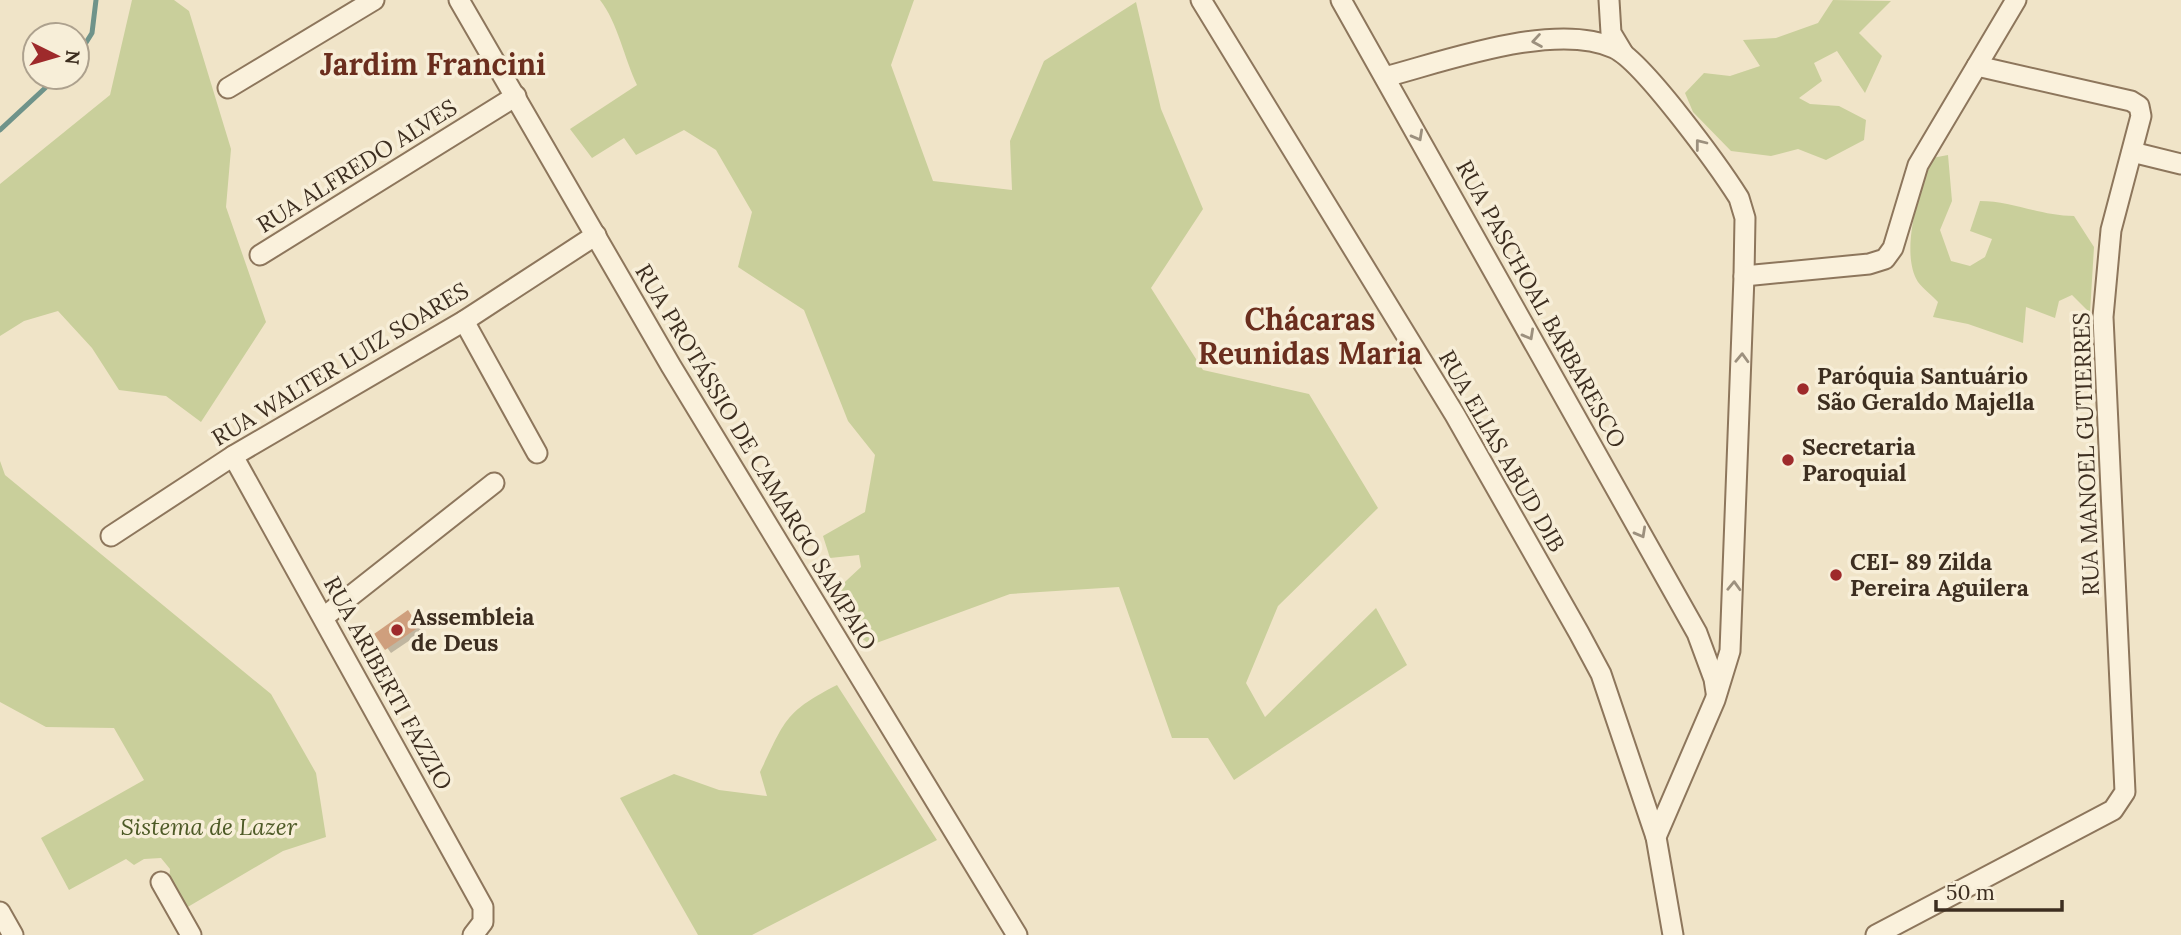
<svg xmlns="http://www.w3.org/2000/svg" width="2181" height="935" viewBox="0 0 2181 935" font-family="Lora,serif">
	<rect width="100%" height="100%" fill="#f0e4c8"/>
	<g fill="#c9cf9b">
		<path d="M 132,0 L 174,0 L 189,11 L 231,149 L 226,207 L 266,322 L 201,422 L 166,396 L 119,390 L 92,348 L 58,311 L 24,321 L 0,336 L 0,184 L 110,95 Z"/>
		<path d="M 600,0 L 914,0 L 891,65 L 933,181 L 1012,190 L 1010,141 L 1044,61 L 1136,2 L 1161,109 L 1203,209 L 1151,288 L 1203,370 L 1309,394 L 1378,508 L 1278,606 L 1246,683 L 1265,717 L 1376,608 L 1407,665 L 1234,780 L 1208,738 L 1172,738 L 1119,587 L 1010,594 L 871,645 L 846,628 L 833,593 L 861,567 L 859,555 L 830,558 L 823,536 L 865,512 L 875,455 L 848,421 L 804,310 L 738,267 L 752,212 L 716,150 L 684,130 L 636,155 L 624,138 L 592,158 L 570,129 L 637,85 C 624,58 618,23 600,0 Z"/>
		<path d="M 1833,0 L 1891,1 L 1859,33 L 1882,56 L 1865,93 L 1837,51 L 1814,63 L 1822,81 L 1799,98 L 1810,104 L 1839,106 L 1866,120 L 1864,140 L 1826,160 L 1798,149 L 1771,156 L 1731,151 L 1693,112 L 1685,93 L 1704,73 L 1730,76 L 1760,66 L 1743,40 L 1776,38 L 1818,23 Z"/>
		<path d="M 1948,155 L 1952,201 L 1940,230 L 1951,261 L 1970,266 L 1985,257 L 1992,239 L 1970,231 L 1980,201 C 2012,201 2041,216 2074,216 L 2094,247 L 2090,313 L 2072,295 L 2059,301 L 2055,318 L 2026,307 L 2023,343 L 1968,324 L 1933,317 L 1938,302 C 1932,295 1923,289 1918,282 C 1899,252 1920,188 1932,158 Z"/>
		<path d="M 0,461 L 5,475 L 271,694 L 316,773 L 326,837 L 283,851 L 186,908 L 169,882 L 170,869 L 161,858 L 144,859 L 134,865 L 126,859 L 69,890 L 41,838 L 144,780 L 114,728 L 46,727 L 0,702 Z"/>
		<path d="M 837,685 L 937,840 L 752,935 L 698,935 L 620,798 L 674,774 L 719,790 L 767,796 L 760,772 C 785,721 784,712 837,685 Z"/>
	</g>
	<path fill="#0003" d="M 412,617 L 422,632 L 391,653 L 377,634 Z"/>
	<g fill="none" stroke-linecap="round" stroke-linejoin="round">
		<g stroke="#6f938a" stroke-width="5">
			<path d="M 77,57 L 92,33 L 96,0"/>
			<path d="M 0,130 L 57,77"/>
		</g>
	</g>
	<path fill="#cf9f7d" d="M 408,610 L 419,627 L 385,650 L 374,634 Z"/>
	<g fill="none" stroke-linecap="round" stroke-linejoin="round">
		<defs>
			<g id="minor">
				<path d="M 459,0 L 671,366 L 1017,935"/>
				<path d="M 1201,0 L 1455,415 L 1579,633 L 1601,674 L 1656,837"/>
				<path d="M 1341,0 L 1697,633 L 1714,679 L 1716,692"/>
				<path d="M 1609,0 L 1611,33 L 1623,53"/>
				<path d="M 1385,77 C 1446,61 1555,21 1614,48 C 1643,61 1720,168 1739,198 L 1745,218 L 1744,276 L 1730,651 L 1715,700 L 1656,837 L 1673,935"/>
				<path d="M 228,88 L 374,0"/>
				<path d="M 2132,152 L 2181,164"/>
				<path d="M 260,255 L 516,96"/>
				<path d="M 1744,276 L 1869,264 L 1885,259 L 1893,248 L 1918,165 L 2016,0"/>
				<path d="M 464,321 L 537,453"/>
				<path d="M 233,456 L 483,907 L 483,922 L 473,935"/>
				<path d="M 111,536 L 233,456 L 464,321 L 596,235"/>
				<path d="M 324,617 L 494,483"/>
				<path d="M 161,882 L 191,935"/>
				<path d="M 0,912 L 13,935"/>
				<path d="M 1876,935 L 2113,810 L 2125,792 L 2103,317 L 2111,230 L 2141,116 L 2139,106 L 2131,101 L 1977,66"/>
			</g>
		</defs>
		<use href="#minor" stroke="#8d765c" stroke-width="23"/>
		<use href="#minor" stroke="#faf1dc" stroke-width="19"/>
	</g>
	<defs><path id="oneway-chevron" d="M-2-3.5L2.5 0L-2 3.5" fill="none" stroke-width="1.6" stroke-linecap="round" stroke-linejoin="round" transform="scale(1.75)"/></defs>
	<g stroke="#9c907e">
		<use href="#oneway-chevron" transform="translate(1537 41) rotate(171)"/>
		<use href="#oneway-chevron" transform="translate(1418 136) rotate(61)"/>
		<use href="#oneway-chevron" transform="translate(1700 144) rotate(-128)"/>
		<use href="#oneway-chevron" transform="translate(1529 335) rotate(61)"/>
		<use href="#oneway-chevron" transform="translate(1742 358) rotate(-88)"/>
		<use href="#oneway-chevron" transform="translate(1641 533) rotate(61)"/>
		<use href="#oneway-chevron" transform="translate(1734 586) rotate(-88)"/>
	</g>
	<g fill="#9e2a2b" stroke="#f7eed8" stroke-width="2.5">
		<circle cx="1803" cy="389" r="7"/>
		<circle cx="1788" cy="460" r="7"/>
		<circle cx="1836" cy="575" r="7"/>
		<circle cx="397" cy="630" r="7"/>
	</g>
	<g text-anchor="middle" stroke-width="7" stroke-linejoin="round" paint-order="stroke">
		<g font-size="23" fill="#3d2e20" stroke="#f7eed8">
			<text transform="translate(357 166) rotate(-32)" y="8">RUA ALFREDO ALVES</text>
			<text transform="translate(1541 304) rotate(61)" y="8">RUA PASCHOAL BARBARESCO</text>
			<text transform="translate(340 364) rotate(-31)" y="8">RUA WALTER LUIZ SOARES</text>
			<text transform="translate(1502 451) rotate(60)" y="8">RUA ELIAS ABUD DIB</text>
			<text transform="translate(2086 454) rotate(-92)" y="8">RUA MANOEL GUTIERRES</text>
			<text transform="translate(756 457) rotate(59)" y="8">RUA PROTÁSSIO DE CAMARGO SAMPAIO</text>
			<text transform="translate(388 683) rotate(61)" y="8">RUA ARIBERTI FAZZIO</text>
		</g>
		<g font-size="23" font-weight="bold" fill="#3d2e20" stroke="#f7eed8" text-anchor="start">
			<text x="1817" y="384">Paróquia Santuário<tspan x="1817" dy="26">São Geraldo Majella</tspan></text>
			<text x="1802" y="455">Secretaria<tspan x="1802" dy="26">Paroquial</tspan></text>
			<text x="1850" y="570">CEI- 89 Zilda<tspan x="1850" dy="26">Pereira Aguilera</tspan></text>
			<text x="411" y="625">Assembleia<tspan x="411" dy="26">de Deus</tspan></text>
		</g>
		<g font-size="23" font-style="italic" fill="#4d5a26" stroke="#f7eed8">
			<text x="209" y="835">Sistema de Lazer</text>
		</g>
		<g font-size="30" font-weight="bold" fill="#6b2e1e" stroke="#f7eed8">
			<text x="433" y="75">Jardim Francini</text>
			<text x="1310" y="330">Chácaras<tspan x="1310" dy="34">Reunidas Maria</tspan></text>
		</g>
	</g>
	<g transform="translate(56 56) rotate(95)"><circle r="33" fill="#f7eed8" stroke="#ada18e" stroke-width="2"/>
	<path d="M0-5L12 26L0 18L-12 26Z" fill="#9e2a2b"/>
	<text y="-10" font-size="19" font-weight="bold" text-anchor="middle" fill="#3d2e20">N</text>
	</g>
	<path d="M1936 900v10h126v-10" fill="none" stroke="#3d2e20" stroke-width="3.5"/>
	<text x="1946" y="900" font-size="21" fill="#3d2e20" stroke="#f7eed8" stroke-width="5" paint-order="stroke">50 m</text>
</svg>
